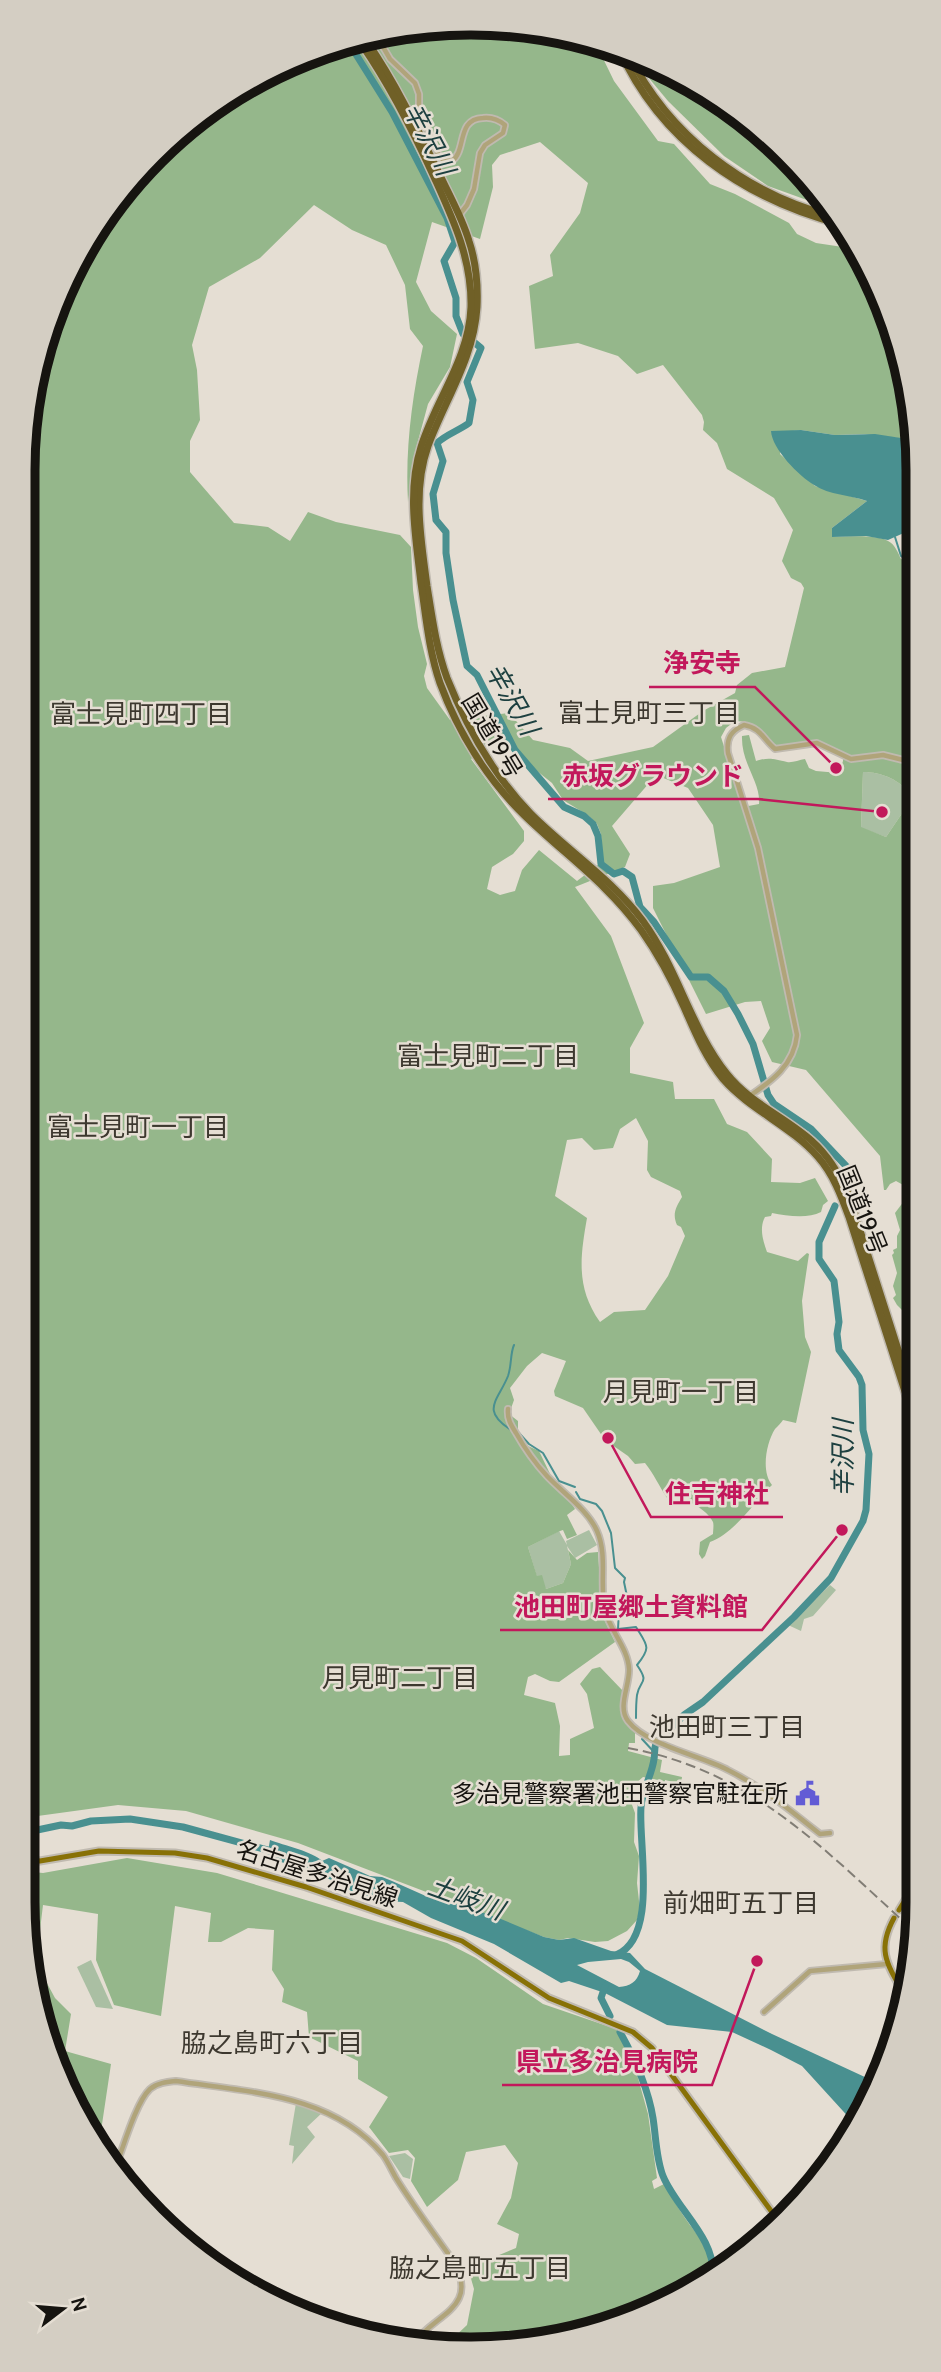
<svg xmlns="http://www.w3.org/2000/svg" width="941" height="2372" viewBox="0 0 941 2372" font-family="Cabin,'Noto Sans JP',sans-serif">
	<rect width="100%" height="100%" fill="#e5ded3"/>
	<g fill="#aabfa3">
		<path d="M 863,772 C 881,772 902,780 910,796 L 909,803 L 886,837 L 861,828 Z"/>
		<path d="M 589,1530 L 597,1545 L 575,1558 L 567,1546 L 571,1564 L 563,1583 L 546,1589 L 537,1577 L 528,1547 L 559,1531 L 567,1545 L 566,1541 Z"/>
		<path d="M 830,1585 L 836,1590 L 813,1616 L 804,1619 L 801,1631 L 788,1625 Z"/>
		<path d="M 91,1960 L 113,2009 L 96,2007 L 77,1967 Z"/>
		<path d="M 296,2103 L 323,2112 L 307,2127 L 315,2137 L 292,2164 L 294,2146 L 289,2145 Z"/>
		<path d="M 405,2153 L 413,2159 L 410,2179 L 403,2177 L 389,2156 Z"/>
	</g>
	<g fill="#95b78b" fill-rule="evenodd">
		<path d="M 441,24 L 596,44 L 614,81 L 658,141 L 674,144 L 710,184 L 735,194 L 789,223 L 797,234 L 816,243 L 856,249 L 872,273 L 910,396 L 909,408 L 914,414 L 914,440 L 865,434 L 835,435 L 801,430 L 784,432 L 780,454 L 815,486 L 867,501 L 832,528 L 832,537 C 848,537 874,534 888,541 C 895,544 898,553 901,559 L 915,564 L 915,825 L 907,837 L 911,844 L 915,847 L 917,1325 L 897,1305 L 893,1298 L 896,1295 L 893,1286 L 897,1273 L 892,1255 L 894,1253 L 893,1250 L 897,1248 L 897,1236 L 900,1230 L 895,1213 L 907,1197 L 905,1186 L 896,1181 L 890,1184 L 886,1190 L 884,1190 L 880,1156 L 806,1070 L 772,1062 L 762,1041 L 770,1028 L 761,1001 L 745,1002 L 706,1014 L 653,908 L 653,886 L 674,883 L 720,867 L 713,825 L 688,788 L 656,775 L 612,826 L 630,854 L 625,867 L 575,887 L 611,936 L 644,1023 L 630,1048 L 630,1073 L 673,1082 L 675,1099 L 714,1099 L 727,1124 L 747,1132 L 772,1159 L 771,1182 L 800,1183 L 815,1178 L 828,1201 L 823,1205 L 821,1212 C 808,1219 787,1216 772,1213 L 771,1216 L 765,1217 C 759,1228 763,1241 767,1252 L 798,1261 L 807,1253 L 809,1254 L 802,1301 L 805,1337 L 811,1352 L 796,1423 L 783,1420 C 781,1423 778,1426 775,1429 C 766,1443 761,1472 772,1485 C 752,1504 736,1532 710,1542 L 705,1556 L 702,1559 L 699,1554 L 700,1542 L 713,1534 C 713,1531 714,1525 713,1522 C 707,1509 681,1495 667,1498 C 659,1486 654,1474 645,1463 L 635,1464 L 628,1456 L 605,1440 L 583,1408 L 555,1396 L 554,1391 L 566,1361 L 542,1353 L 527,1366 L 510,1388 L 514,1400 L 509,1414 L 518,1421 L 518,1430 L 521,1436 L 528,1446 L 539,1451 L 552,1478 L 560,1486 L 575,1509 L 567,1515 L 577,1535 L 567,1539 L 563,1530 L 560,1531 L 528,1547 L 537,1576 L 542,1575 L 546,1589 L 563,1583 L 571,1564 L 568,1550 L 577,1560 L 587,1553 L 598,1552 L 602,1615 L 615,1642 L 559,1682 L 550,1681 L 535,1674 L 528,1677 L 524,1695 L 555,1703 L 560,1726 L 559,1756 L 570,1755 L 570,1739 L 594,1728 L 587,1694 L 580,1684 L 592,1669 L 600,1667 L 623,1691 C 620,1709 621,1719 635,1731 L 635,1743 L 629,1743 L 628,1751 L 662,1760 L 660,1772 L 682,1777 L 681,1784 L 665,1780 L 665,1785 L 658,1780 L 643,1777 L 627,1791 L 635,1813 L 634,1842 L 639,1856 L 637,1883 L 640,1910 L 637,1920 L 627,1931 L 608,1941 L 595,1942 L 568,1938 L 559,1940 L 544,1937 L 298,1843 L 186,1811 L 118,1805 L 23,1818 L 23,471 L 46,327 L 134,176 L 272,69 ZM 540,142 L 588,183 L 580,213 L 550,255 L 553,276 L 529,286 L 535,349 L 578,343 L 618,356 L 637,374 L 663,365 L 702,415 L 704,422 L 703,430 L 717,443 L 727,469 L 774,498 L 793,530 L 782,561 L 791,578 L 801,583 L 804,588 L 785,667 L 752,673 L 737,685 L 735,693 L 703,711 L 653,747 L 588,761 L 570,748 L 533,740 L 509,713 L 450,720 L 427,688 L 424,676 L 427,664 L 418,627 L 413,590 L 411,547 L 400,535 L 336,522 L 308,512 L 290,541 L 268,527 L 234,523 L 190,472 L 190,441 L 200,420 L 197,370 L 192,345 L 209,287 L 260,258 L 314,205 L 352,230 L 386,245 L 405,285 L 410,329 L 423,346 C 412,398 405,449 408,502 L 415,452 L 428,404 L 450,367 L 457,334 L 431,311 L 416,282 L 432,222 L 480,239 L 493,187 L 492,165 L 500,155 ZM 735,721 C 764,722 757,733 776,746 C 810,744 810,733 843,753 L 843,761 L 839,773 L 816,771 L 809,768 L 805,759 C 799,760 792,763 787,762 C 774,759 769,757 756,761 L 749,735 L 742,736 C 741,764 761,782 759,804 L 743,807 L 721,737 L 726,728 ZM 497,739 L 552,783 L 563,800 L 589,816 L 597,824 L 601,834 L 603,861 L 577,881 L 539,850 L 522,870 L 515,891 L 500,895 L 487,889 L 492,867 L 513,854 L 524,841 L 524,831 L 471,759 ZM 863,772 C 881,772 902,780 910,796 L 909,803 L 886,837 L 861,827 ZM 636,1118 L 648,1141 L 647,1170 L 651,1177 L 680,1191 L 682,1197 C 676,1207 672,1214 677,1225 L 681,1227 L 685,1236 L 668,1276 L 645,1310 L 614,1312 L 600,1322 C 576,1288 580,1258 587,1218 L 555,1196 L 567,1140 L 582,1138 L 594,1150 L 613,1148 L 620,1129 Z"/>
		<path d="M 628,53 L 720,98 L 807,176 L 829,208 L 768,186 L 724,156 L 668,101 Z"/>
		<path d="M 127,1858 L 217,1873 L 447,1943 L 476,1958 L 543,2004 L 616,2029 L 631,2053 L 648,2114 L 657,2178 L 652,2181 L 654,2189 L 664,2184 C 671,2195 677,2207 685,2218 C 698,2237 715,2252 710,2278 L 558,2341 L 427,2345 L 427,2343 L 450,2341 L 467,2325 L 474,2289 L 468,2268 L 516,2248 L 519,2234 L 497,2224 L 511,2198 L 518,2163 L 505,2145 L 466,2152 L 458,2180 L 427,2207 L 411,2181 L 415,2158 L 408,2150 L 389,2153 L 369,2127 L 388,2097 L 358,2079 L 358,2061 L 309,2037 L 307,2012 L 282,2002 L 284,1989 L 272,1970 L 274,1930 L 248,1928 L 221,1942 L 208,1942 L 211,1913 L 175,1906 L 161,2016 L 114,2005 L 96,1960 L 98,1914 L 43,1905 L 36,1963 L 55,1998 L 71,2014 L 65,2051 L 111,2064 L 101,2131 L 105,2137 L 102,2142 L 47,2046 L 23,1902 L 23,1871 L 43,1873 Z"/>
	</g>
	<g fill="#499090" fill-rule="evenodd">
		<path d="M 801,430 L 835,435 L 875,434 L 914,440 L 915,528 L 888,540 L 866,536 L 832,537 L 832,528 L 867,501 C 851,495 829,495 814,485 C 799,476 772,449 771,431 Z"/>
		<path d="M 270,1840 C 283,1845 314,1852 322,1861 L 329,1858 L 370,1876 L 382,1877 L 392,1881 L 428,1897 L 435,1896 L 501,1919 L 544,1937 L 559,1940 L 574,1938 L 611,1951 L 630,1953 L 645,1969 L 772,2034 L 867,2078 L 876,2079 L 871,2089 L 860,2090 L 858,2093 L 864,2102 L 853,2122 L 802,2066 L 771,2050 L 732,2032 L 667,2025 L 605,1993 L 569,1981 L 561,1983 L 494,1944 L 431,1918 L 403,1902 L 382,1901 L 361,1895 L 351,1891 L 343,1884 L 267,1857 ZM 621,1959 L 629,1962 L 640,1971 C 637,1982 630,1986 619,1987 L 577,1965 L 588,1962 Z"/>
	</g>
	<g fill="none" stroke-linecap="round" stroke-linejoin="round">
		<g stroke="#499090" stroke-width="2">
			<path d="M 895,537 L 901,556 L 915,563"/>
			<path d="M 511,1430 C 480,1410 498,1401 508,1376 C 512,1364 510,1354 514,1345"/>
			<path d="M 519,1433 L 529,1444 L 543,1453 L 559,1481 L 575,1487"/>
			<path d="M 576,1492 L 580,1499 L 596,1504 L 602,1511 L 611,1533 L 615,1568 L 625,1578 L 624,1582 L 629,1606 L 619,1610 L 618,1629 L 636,1627 C 647,1645 652,1647 637,1665 C 650,1684 640,1679 637,1695 C 636,1703 636,1711 636,1718"/>
			<path d="M 642,1739 L 654,1752"/>
		</g>
		<g stroke="#499090" stroke-width="7">
			<path d="M 352,48 L 392,112 L 447,218 L 455,242 L 444,261 L 456,298 L 456,316 L 463,334"/>
			<path d="M 475,343 L 481,348 L 467,382 L 473,400 L 469,423 C 458,431 447,434 437,443 L 443,461 L 433,494 L 436,520 L 446,532 L 446,553 L 453,600 L 467,666 L 477,675 L 515,750 L 564,807 L 584,816 L 593,824 L 598,836 L 601,864 L 614,874 L 623,871 L 632,877 L 640,907 L 654,922 L 691,977 L 708,977 L 724,991 L 738,1014 L 753,1044 L 768,1095 L 774,1104 L 811,1129 L 847,1167 L 846,1174"/>
			<path d="M 23,1833 L 61,1825 L 72,1826 L 91,1821 L 130,1819 L 183,1827 L 275,1852"/>
			<path d="M 616,1955 C 659,1938 638,1843 641,1807 C 642,1790 652,1775 654,1759 C 655,1754 654,1749 656,1743 L 684,1715 L 703,1702 L 794,1617 L 831,1578 L 863,1521 L 866,1510 L 869,1454 L 863,1430 L 862,1385 L 859,1377 L 839,1350 L 837,1334 L 839,1322 L 834,1281 L 819,1259 L 819,1242 L 835,1206"/>
			<path d="M 605,1986 L 601,1998 L 610,2016"/>
			<path d="M 620,2032 C 635,2059 648,2087 653,2118 C 656,2137 656,2158 663,2176 C 677,2210 716,2238 713,2277"/>
		</g>
		<defs>
			<g id="minor">
				<path d="M 379,40 L 390,59 L 415,83 L 419,94 L 419,108 L 438,154 L 443,160 L 452,161 C 467,150 456,119 483,118 C 491,117 499,120 505,125 L 503,133 L 485,145 L 480,153 L 474,189 L 467,205 L 460,214"/>
				<path d="M 748,1097 C 772,1081 794,1065 797,1035 L 758,848 L 728,753 C 726,738 731,731 744,725 C 761,728 763,739 775,749 L 817,743 L 851,759 L 883,755 L 915,763"/>
				<path d="M 508,1409 C 507,1419 511,1425 516,1433 C 525,1449 535,1463 547,1476 C 563,1493 588,1510 597,1531 C 608,1556 599,1585 605,1610 C 610,1631 628,1648 629,1669 C 630,1685 617,1707 628,1721 C 646,1745 702,1756 728,1770 C 762,1787 790,1810 820,1834 L 830,1833"/>
				<path d="M 764,2012 L 810,1971 L 887,1964"/>
				<path d="M 116,2166 C 123,2148 136,2102 150,2089 C 157,2083 167,2082 176,2081 C 248,2092 333,2094 383,2155 C 388,2162 392,2171 396,2178 C 414,2207 435,2235 454,2262 C 480,2310 432,2314 413,2345"/>
			</g>
			<g id="major">
				<path d="M 23,1859 L 40,1861 L 99,1851 L 175,1853 L 207,1858 L 306,1887 L 462,1941 L 549,1998 L 633,2032 L 652,2048 L 663,2063 L 777,2219"/>
				<path d="M 899,1910 L 918,1879"/>
				<path d="M 894,1918 C 877,1949 886,1963 903,1992"/>
			</g>
			<g id="highway">
				<path d="M 368,43 C 396,84 417,128 439,173 C 449,195 462,217 469,241 C 476,262 478,285 477,307 C 474,358 445,400 428,446 C 412,491 421,540 427,586 C 432,617 436,648 447,678 C 467,728 494,776 531,814 C 568,851 612,879 643,921 C 678,969 691,1029 727,1074 C 750,1103 785,1117 812,1141 C 829,1156 840,1175 849,1196 L 917,1409"/>
				<path d="M 362,45 C 391,87 413,131 434,177 C 453,219 472,259 471,307 C 469,359 436,399 421,447 C 407,491 416,539 421,583 C 426,617 429,651 440,683 C 458,732 487,779 524,815 C 565,855 606,882 641,930 C 658,954 672,980 684,1007 C 695,1032 705,1057 723,1079 C 750,1110 791,1126 818,1157 C 833,1174 841,1195 849,1217 L 917,1429"/>
				<path d="M 619,49 C 660,141 744,199 840,224"/>
				<path d="M 628,53 C 669,136 746,194 835,217"/>
			</g>
		</defs>
		<use href="#minor" stroke="#c0bab0" stroke-width="8"/>
		<use href="#major" stroke="#c0bab0" stroke-width="9"/>
		<use href="#highway" stroke="#c0bab0" stroke-width="10"/>
		<use href="#minor" stroke="#b0a47a" stroke-width="4.5"/>
		<use href="#major" stroke="#887106" stroke-width="5"/>
		<use href="#highway" stroke="#706027" stroke-width="7"/>
		<path stroke="#817d75" stroke-width="2" stroke-dasharray="10 5" stroke-linecap="butt" d="M 628,1748 C 753,1771 823,1849 913,1930"/>
	</g>
	<defs>
		<symbol id="civic-bare" viewBox="-9 -9 18 18"><path d="M-.6-6.5H3V-4.5H.6V-3L4-1V1h2V6H-6V1h2V-1L-.6-3ZM-1.2 2.5V6h2.4V2.5Z" fill="#635cd5" stroke="#e5ded3" stroke-width="2.5" paint-order="stroke"/></symbol>
	</defs>
	<g fill-rule="evenodd">
		<use href="#civic-bare" x="790" y="1776" width="35" height="35"/>
	</g>
	<g text-anchor="middle" stroke-width="5" stroke-linejoin="round" paint-order="stroke">
		<g font-size="24" fill="#161410" stroke="#e5ded3">
			<text transform="translate(492 736) rotate(59)" y="8">国道19号</text>
			<text transform="translate(862 1210) rotate(68)" y="8">国道19号</text>
			<text transform="translate(317 1874) rotate(18)" y="8">名古屋多治見線</text>
		</g>
		<g font-size="24" fill="#161410" stroke="#e5ded3" text-anchor="end">
			<text x="788" y="1802">多治見警察署池田警察官駐在所</text>
		</g>
		<g font-size="26" font-style="italic" fill="#1d4040" stroke="#e5ded3">
			<text transform="translate(429 139) rotate(62)" y="9">辛沢川</text>
			<text transform="translate(512 699) rotate(60)" y="9">辛沢川</text>
			<text transform="translate(843 1458) rotate(-90)" y="9">辛沢川</text>
			<text transform="translate(466 1898) rotate(20)" y="9">土岐川</text>
		</g>
		<g font-size="26" fill="#3d382f" stroke="#e5ded3">
			<text x="649" y="722">富士見町三丁目</text>
			<text x="141" y="723">富士見町四丁目</text>
			<text x="488" y="1065">富士見町二丁目</text>
			<text x="138" y="1136">富士見町一丁目</text>
			<text x="681" y="1401">月見町一丁目</text>
			<text x="400" y="1687">月見町二丁目</text>
			<text x="727" y="1736">池田町三丁目</text>
			<text x="741" y="1912">前畑町五丁目</text>
			<text x="272" y="2052">脇之島町六丁目</text>
			<text x="480" y="2277">脇之島町五丁目</text>
		</g>
	</g>
	<path d="M0 0H941V2372H0ZM470 35H471A435 435 0 0 1 906 470V1902A435 435 0 0 1 471 2337H470A435 435 0 0 1 35 1902V470A435 435 0 0 1 470 35Z" fill="#d4cec3" fill-rule="evenodd"/>
	<path fill="none" stroke="#161410" stroke-width="9" d="M470 35H471A435 435 0 0 1 906 470V1902A435 435 0 0 1 471 2337H470A435 435 0 0 1 35 1902V470A435 435 0 0 1 470 35Z"/>
	<path fill="none" stroke="#c2185b" stroke-width="2.5" d="M836 768L755 687H649M882 812L758 799H548M608 1438L651 1517H783M842 1530L762 1630H500M757 1961L712 2085H502"/>
	<g fill="#c2185b" stroke="#e5ded3" stroke-width="2.5">
		<circle cx="836" cy="768" r="7"/>
		<circle cx="882" cy="812" r="7"/>
		<circle cx="608" cy="1438" r="7"/>
		<circle cx="842" cy="1530" r="7"/>
		<circle cx="757" cy="1961" r="7"/>
	</g>
	<g font-size="26" text-anchor="middle" font-weight="bold" fill="#c2185b" stroke="#e5ded3" stroke-width="5" stroke-linejoin="round" paint-order="stroke">
		<text x="702" y="672">浄安寺</text>
		<text x="653" y="785">赤坂グラウンド</text>
		<text x="717" y="1503">住吉神社</text>
		<text x="631" y="1616">池田町屋郷土資料館</text>
		<text x="607" y="2071">県立多治見病院</text>
	</g>
	<g transform="translate(63 2309) rotate(74)" stroke="#e5ded3" stroke-width="5" paint-order="stroke">
	<path d="M0-5L12 26L0 18L-12 26Z" fill="#161410"/>
	<text y="-10" font-size="19" font-weight="bold" text-anchor="middle" fill="#161410">N</text>
	</g>
</svg>
